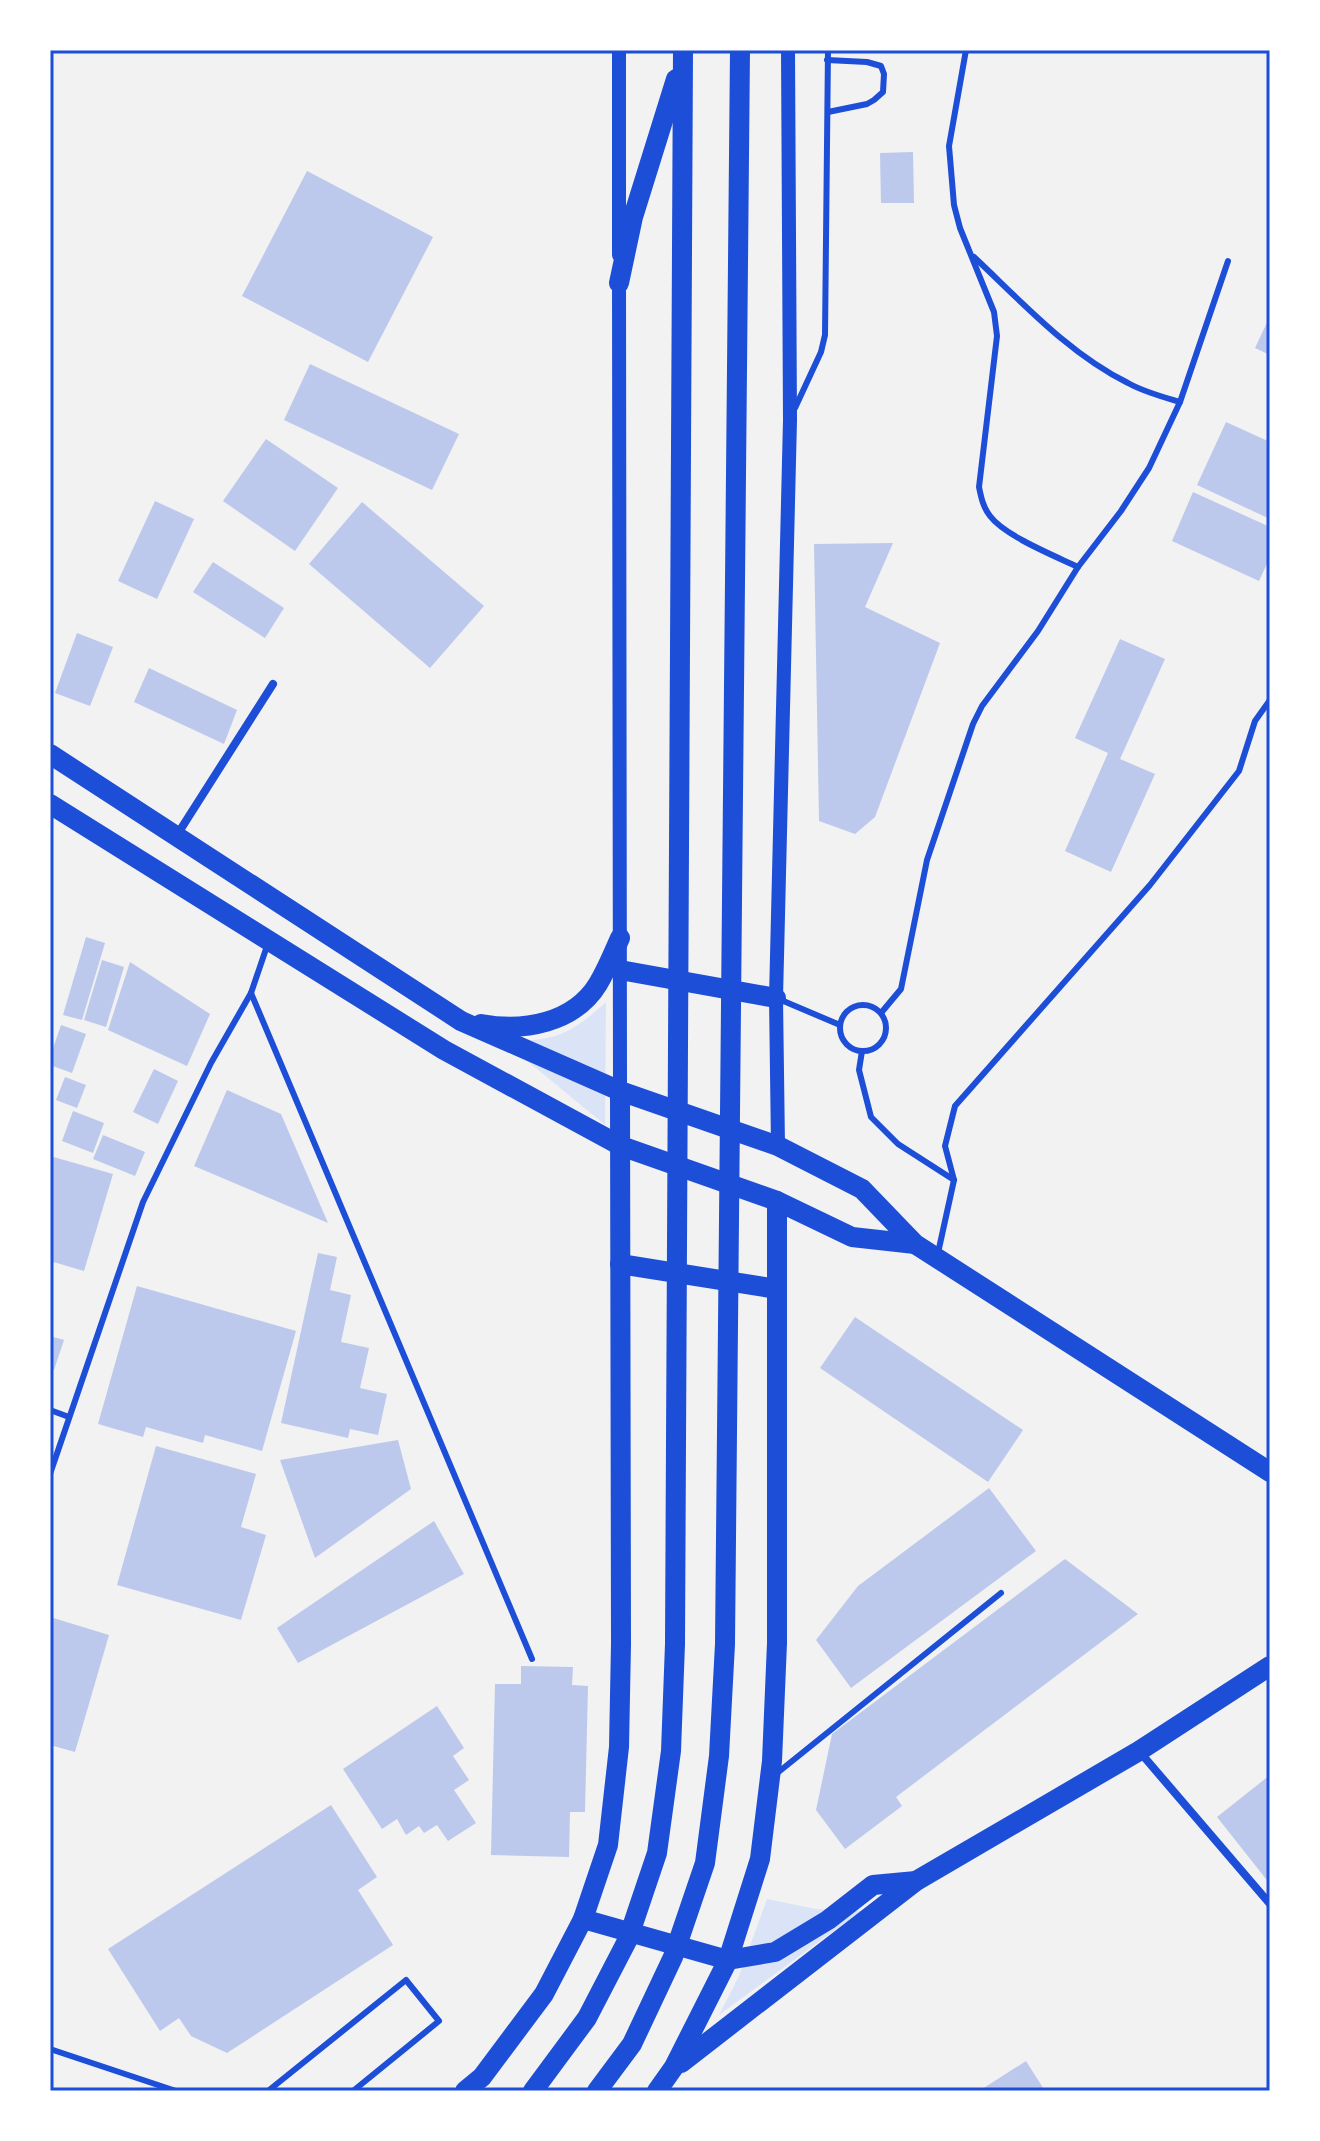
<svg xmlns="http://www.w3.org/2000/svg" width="1320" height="2141" viewBox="0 0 1320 2141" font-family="Raleway,sans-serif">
	<rect width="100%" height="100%" fill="#f2f2f2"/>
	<g fill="#dbe4f7">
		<path d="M 606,1002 L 605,1125 L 502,1040 C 552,1043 570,1035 606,1002 Z"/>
		<path d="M 767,1899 L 816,1909 L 861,1911 L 719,2015 L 739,1976 Z"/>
	</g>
	<g fill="#bdc9ec">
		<path d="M 913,152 L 914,203 L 881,203 L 880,153 Z"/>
		<path d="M 307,171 L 433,237 L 368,362 L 242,296 Z"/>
		<path d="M 1270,316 L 1270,355 L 1255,348 Z"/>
		<path d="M 310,364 L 459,434 L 432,490 L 284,420 Z"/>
		<path d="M 1226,422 L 1270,442 L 1270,519 L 1197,485 Z"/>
		<path d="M 266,439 L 338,488 L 295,551 L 223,501 Z"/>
		<path d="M 1193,492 L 1270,527 L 1270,557 L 1259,581 L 1172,541 Z"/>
		<path d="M 155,501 L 194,519 L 157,599 L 118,581 Z"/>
		<path d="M 362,502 L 484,606 L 430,668 L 309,564 Z"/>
		<path d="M 893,543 L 865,607 L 940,643 L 875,817 L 855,834 L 819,821 L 814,544 Z"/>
		<path d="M 213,562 L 284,608 L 265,638 L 193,592 Z"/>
		<path d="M 77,633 L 113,647 L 90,706 L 55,693 Z"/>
		<path d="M 1120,639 L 1165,659 L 1120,759 L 1155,774 L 1111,872 L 1065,851 L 1108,753 L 1075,738 Z"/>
		<path d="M 149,668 L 237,710 L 224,744 L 134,702 Z"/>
		<path d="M 86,937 L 105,943 L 82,1020 L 63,1015 Z"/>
		<path d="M 102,960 L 124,967 L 106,1027 L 84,1020 Z"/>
		<path d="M 130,962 L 210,1014 L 187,1066 L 108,1030 Z"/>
		<path d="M 61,1025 L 86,1034 L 72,1073 L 50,1065 L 50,1057 Z"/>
		<path d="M 154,1069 L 178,1081 L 158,1124 L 133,1112 Z"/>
		<path d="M 65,1077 L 86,1085 L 77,1108 L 56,1100 Z"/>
		<path d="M 227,1090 L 281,1114 L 328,1223 L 194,1166 Z"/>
		<path d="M 73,1111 L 104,1123 L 93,1153 L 62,1141 Z"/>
		<path d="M 103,1135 L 145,1152 L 135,1176 L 93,1159 Z"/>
		<path d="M 50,1156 L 113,1174 L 84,1271 L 50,1261 Z"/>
		<path d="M 318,1253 L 337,1257 L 330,1290 L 351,1295 L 341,1342 L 369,1348 L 360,1388 L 387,1394 L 378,1435 L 350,1429 L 348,1438 L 281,1423 Z"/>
		<path d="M 137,1286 L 296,1331 L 262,1451 L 205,1435 L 203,1443 L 146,1427 L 143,1437 L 98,1424 Z"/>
		<path d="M 855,1317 L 1023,1430 L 988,1482 L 820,1368 Z"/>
		<path d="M 50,1336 L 64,1340 L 54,1370 L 50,1368 Z"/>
		<path d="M 398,1440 L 411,1489 L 315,1558 L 280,1460 Z"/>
		<path d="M 156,1446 L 256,1474 L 241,1527 L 266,1535 L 241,1620 L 117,1585 Z"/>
		<path d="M 989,1488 L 1036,1551 L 851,1688 L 816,1640 L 858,1586 Z"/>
		<path d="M 434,1521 L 464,1574 L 298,1663 L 277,1628 Z"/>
		<path d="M 1065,1559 L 1138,1614 L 896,1797 L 902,1806 L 845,1849 L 816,1810 L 832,1734 Z"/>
		<path d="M 50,1617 L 109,1635 L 75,1752 L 50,1745 Z"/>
		<path d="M 521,1666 L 573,1667 L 572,1685 L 588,1686 L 585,1812 L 570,1812 L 569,1857 L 491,1855 L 495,1684 L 521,1684 Z"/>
		<path d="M 437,1706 L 464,1748 L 453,1756 L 469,1780 L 454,1790 L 476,1823 L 448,1841 L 437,1825 L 424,1833 L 419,1826 L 406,1835 L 397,1819 L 382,1829 L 343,1769 Z"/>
		<path d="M 1270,1775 L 1270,1884 L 1217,1817 Z"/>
		<path d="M 331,1805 L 377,1877 L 358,1890 L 393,1945 L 227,2053 L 191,2036 L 179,2018 L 160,2031 L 108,1949 Z"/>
		<path d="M 1026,2061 L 1045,2091 L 979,2091 Z"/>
	</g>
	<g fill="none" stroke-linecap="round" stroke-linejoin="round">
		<g stroke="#1d4ed8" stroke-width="6">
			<path d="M 966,50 L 949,146 L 954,205 L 960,228 L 994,312 L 997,336 L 979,487 C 981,497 983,507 990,516 C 1005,536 1055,556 1078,567 L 1121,511 L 1149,468 L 1180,402"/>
			<path d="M 827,60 L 867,62 L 881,66 L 884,74 L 883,92 L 874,100 L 867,104 L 828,112"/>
			<path d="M 974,257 C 1022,302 1069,354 1128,383 C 1144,392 1163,397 1180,402 L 1228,261"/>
			<path d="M 795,408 L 821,352 L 825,335 L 828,50"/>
			<path d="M 251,993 L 532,1659"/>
			<path d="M 781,1000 L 840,1025"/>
			<circle cx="863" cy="1028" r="23"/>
			<path d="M 881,1013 L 901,989 L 927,860 L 973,724 L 982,706 L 1038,631 L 1078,567"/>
			<path d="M 862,1051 L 859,1070 L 871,1117 L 898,1144 L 954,1180"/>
			<path d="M 938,1253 L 954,1180 L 945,1146 L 955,1106 L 1150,885 L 1239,771 L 1255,721 L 1270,700"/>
			<path d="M 50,1410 L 69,1417"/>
			<path d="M 50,1474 L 143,1202 L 211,1063 L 251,993 L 267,946"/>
			<path d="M 776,1774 L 1001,1593"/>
			<path d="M 50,2049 L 176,2091"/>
			<path d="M 268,2091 L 406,1980 L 439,2021 L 353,2091"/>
		</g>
		<g stroke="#1d4ed8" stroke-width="8">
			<path d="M 177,835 L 273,684"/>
			<path d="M 1139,1751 L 1270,1904"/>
		</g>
		<g stroke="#1d4ed8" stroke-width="14">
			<path d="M 619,50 L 619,255"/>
			<path d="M 619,276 L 620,1091"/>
			<path d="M 778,1146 L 776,998 L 790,420 L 788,50"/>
		</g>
		<g stroke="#1d4ed8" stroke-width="20">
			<path d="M 619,283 L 633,217 L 676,79"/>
			<path d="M 50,754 L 461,1021 L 620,1091 L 778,1146 L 862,1189 L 915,1244 L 1270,1472"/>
			<path d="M 50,804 L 444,1050 L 621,1146 L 777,1201 L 852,1237 L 915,1244"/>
			<path d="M 620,970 L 776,998"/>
			<path d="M 481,1024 C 524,1032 574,1023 598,984 C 607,969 613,954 620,938"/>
			<path d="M 620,1264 L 777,1289"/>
			<path d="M 583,1919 L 728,1960 L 775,1952 L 828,1920 L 873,1885 L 916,1881"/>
			<path d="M 681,2063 L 916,1881 L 1139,1751 L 1270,1666"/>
			<path d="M 465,2091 L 482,2077 L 544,1994 L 583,1919 L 608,1845 L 619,1747 L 621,1644 L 620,1091"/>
			<path d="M 533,2091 L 587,2018 L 628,1939 L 657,1853 L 671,1751 L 675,1644 L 683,50"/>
			<path d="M 597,2091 L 632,2044 L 673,1957 L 705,1863 L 719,1756 L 725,1644 L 740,50"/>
			<path d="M 657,2091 L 674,2067 L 728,1960 L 760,1859 L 772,1761 L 777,1643 L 777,1201"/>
		</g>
	</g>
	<rect width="1320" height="2141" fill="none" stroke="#ffffff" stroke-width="104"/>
	<rect x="52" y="52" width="1216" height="2037" fill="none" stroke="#1d4ed8" stroke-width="3"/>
</svg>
